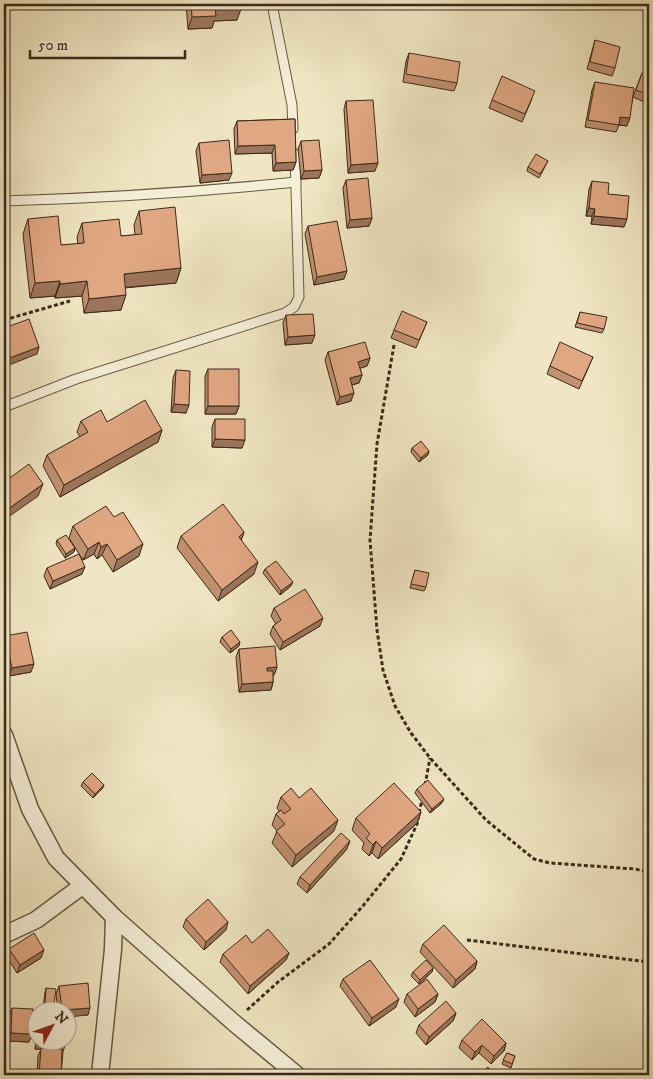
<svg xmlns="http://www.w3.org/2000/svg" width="653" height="1079" viewBox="0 0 653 1079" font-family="'IM FELL DW Pica',serif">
	<rect width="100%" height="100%" fill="#f0e6c3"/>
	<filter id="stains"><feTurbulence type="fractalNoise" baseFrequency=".004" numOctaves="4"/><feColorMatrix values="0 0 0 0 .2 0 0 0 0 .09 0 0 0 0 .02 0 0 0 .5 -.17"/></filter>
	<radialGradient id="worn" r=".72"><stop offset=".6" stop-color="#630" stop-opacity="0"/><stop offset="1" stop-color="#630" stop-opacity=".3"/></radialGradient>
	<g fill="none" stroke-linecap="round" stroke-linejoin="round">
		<defs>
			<g id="service">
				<path d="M 272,4 L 292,105 L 293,129"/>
				<path d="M 4,201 C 102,198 199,192 296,182"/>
				<path d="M 4,407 L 76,379 L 285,313 L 294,307 L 299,297 L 295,154"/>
			</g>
			<g id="minor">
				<path d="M 4,735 L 30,809 L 56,858 L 114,917 L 233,1022 L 297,1075"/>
				<path d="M 4,935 L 36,920 L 82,886"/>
				<path d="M 100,1075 L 113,949 L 114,917"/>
			</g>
		</defs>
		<use href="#service" stroke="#685a44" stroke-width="11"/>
		<use href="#minor" stroke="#685a44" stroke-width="19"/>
		<g stroke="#3b2b19" stroke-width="3" stroke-dasharray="4 2.5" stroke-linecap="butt">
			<path d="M 4,320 L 70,301"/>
			<path d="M 394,345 L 377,444 L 370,540 L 377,630 L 383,670 L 395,706 L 411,733 L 430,758 L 486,820 L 534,859 L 550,863 L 635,869 L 649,872"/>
			<path d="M 425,785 L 430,758"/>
			<path d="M 467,940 L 649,962"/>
			<path d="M 247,1010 L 278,982 L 329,944 L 362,907 L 401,859 L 417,824 L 422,799"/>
		</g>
		<use href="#service" stroke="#f5efd8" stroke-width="9"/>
		<use href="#minor" stroke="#f5efd8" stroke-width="16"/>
	</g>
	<g fill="#c19071" stroke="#3b2b19">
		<path d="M 186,4 L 240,4 L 237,20 L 214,21 L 212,28 L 188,29 Z"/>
		<path d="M 595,40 L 615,68 L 612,76 L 587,69 Z"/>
		<path d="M 409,53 L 457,83 L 454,91 L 403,82 L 406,61 Z"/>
		<path d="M 642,73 L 649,76 L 649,104 L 633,97 L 627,126 L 619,125 L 616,132 L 585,127 L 592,90 L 595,82 L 633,97 Z"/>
		<path d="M 532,99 L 522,122 L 489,108 L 492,100 Z"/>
		<path d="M 346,101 L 375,171 L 348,173 L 344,109 Z"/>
		<path d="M 295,119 L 296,162 L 293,170 L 273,171 L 272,153 L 235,154 L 234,129 L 237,121 Z"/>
		<path d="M 301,141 L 322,170 L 319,178 L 301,179 L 298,149 Z"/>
		<path d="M 199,143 L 229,180 L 200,183 L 196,151 Z"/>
		<path d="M 548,161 L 539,178 L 527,171 L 528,167 Z"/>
		<path d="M 346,180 L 372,218 L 369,226 L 347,228 L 343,188 Z"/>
		<path d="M 592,181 L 608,194 L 624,227 L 591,224 L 592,216 L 586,216 L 589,189 Z"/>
		<path d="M 139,211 L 181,268 L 176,283 L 125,288 L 121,310 L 84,313 L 82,296 L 55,298 L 55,296 L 30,298 L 23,234 L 28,219 L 61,245 L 78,244 L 77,237 L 82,223 L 121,236 L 135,235 L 134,225 Z"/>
		<path d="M 308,226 L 344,279 L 314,285 L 305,234 Z"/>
		<path d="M 580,312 L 604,329 L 602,333 L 575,327 Z"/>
		<path d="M 286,315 L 312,343 L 285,345 L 283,323 Z"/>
		<path d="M 427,322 L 416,348 L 391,338 L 394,330 Z"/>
		<path d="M 328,352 L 370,358 L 367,366 L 360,368 L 362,375 L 359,383 L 352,385 L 351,401 L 337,405 L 325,360 Z"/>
		<path d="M 593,357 L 579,389 L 547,374 L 550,366 Z"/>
		<path d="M 208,369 L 239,406 L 236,414 L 205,414 L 205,376 Z"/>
		<path d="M 176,370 L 186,413 L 171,412 L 173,378 Z"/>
		<path d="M 215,419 L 242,448 L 212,447 L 212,427 Z"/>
		<path d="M 81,421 L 107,422 L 162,430 L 158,442 L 60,497 L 43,466 L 47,455 L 80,437 L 77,432 Z"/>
		<path d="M 412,448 L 428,455 L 419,462 L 411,452 Z"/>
		<path d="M 73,526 L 139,556 L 113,572 L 102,555 L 97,559 L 94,554 L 83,560 L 69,538 Z"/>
		<path d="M 244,532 L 241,540 L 254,574 L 218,601 L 177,548 L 181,536 Z"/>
		<path d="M 57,540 L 75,548 L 74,552 L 65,558 L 56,544 Z"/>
		<path d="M 47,568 L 82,574 L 50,589 L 44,576 Z"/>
		<path d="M 265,569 L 291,586 L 280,595 L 263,573 Z"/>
		<path d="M 415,570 L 426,587 L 424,591 L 410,588 Z"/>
		<path d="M 274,608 L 320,626 L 280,650 L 270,634 L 273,626 L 276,624 L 271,616 Z"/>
		<path d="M 5,636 L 31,672 L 9,676 L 4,652 L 4,640 Z"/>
		<path d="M 222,637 L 239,646 L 230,653 L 220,642 Z"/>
		<path d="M 239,649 L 277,667 L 274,675 L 273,675 L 273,682 L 271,690 L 239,692 L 236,657 Z"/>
		<path d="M 83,782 L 104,785 L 102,789 L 93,798 L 81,786 Z"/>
		<path d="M 417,789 L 442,803 L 430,813 L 415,793 Z"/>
		<path d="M 281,797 L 299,798 L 334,831 L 292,867 L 272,843 L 277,831 L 272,825 L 276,814 L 279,811 L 277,808 Z"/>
		<path d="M 421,812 L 417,823 L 378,859 L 372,853 L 369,856 L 362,849 L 364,843 L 352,830 L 356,818 Z"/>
		<path d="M 347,849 L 307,893 L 297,884 L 300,877 Z"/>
		<path d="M 186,919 L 226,930 L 204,950 L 183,927 Z"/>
		<path d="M 252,943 L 289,953 L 286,960 L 248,994 L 220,962 L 223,954 Z"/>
		<path d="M 423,944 L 477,961 L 475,969 L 453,988 L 420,952 Z"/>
		<path d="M 9,949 L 41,958 L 17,973 L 7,957 Z"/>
		<path d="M 433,968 L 432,972 L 419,984 L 411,976 L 413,972 Z"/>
		<path d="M 343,979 L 396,1007 L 369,1026 L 340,986 Z"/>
		<path d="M 59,986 L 88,1015 L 68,1012 L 58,1012 L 56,994 Z"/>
		<path d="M 46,988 L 54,1005 L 53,1009 L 43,1008 L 45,992 Z"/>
		<path d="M 407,994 L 438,994 L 435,1002 L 415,1017 L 404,1002 Z"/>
		<path d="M 12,1008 L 32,1034 L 29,1042 L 8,1041 L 9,1016 Z"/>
		<path d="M 456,1013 L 453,1021 L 426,1045 L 416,1033 L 419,1025 Z"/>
		<path d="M 38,1024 L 38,1042 L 63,1051 L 61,1075 L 37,1075 L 38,1056 L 41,1049 L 35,1049 Z"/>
		<path d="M 462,1040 L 506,1043 L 504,1051 L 491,1064 L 479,1053 L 472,1060 L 459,1048 Z"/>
		<path d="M 507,1053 L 515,1056 L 511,1068 L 502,1064 Z"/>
	</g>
	<g fill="#9d755c" stroke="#3b2b19">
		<path d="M 215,9 L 241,9 L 237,20 L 214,21 L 212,28 L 188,29 L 192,17 Z"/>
		<path d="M 620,117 L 630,118 L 627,126 L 619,125 Z"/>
		<path d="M 275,145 L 272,153 L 235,154 L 238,146 Z"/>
		<path d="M 296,162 L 293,170 L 273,171 L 276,163 Z"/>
		<path d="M 378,163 L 375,171 L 348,173 L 351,165 Z"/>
		<path d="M 322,170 L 319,178 L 301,179 L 304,171 Z"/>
		<path d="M 232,173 L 229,180 L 200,183 L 202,175 Z"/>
		<path d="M 589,208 L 595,209 L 592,216 L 586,216 Z"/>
		<path d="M 594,216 L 627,219 L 624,227 L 591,224 Z"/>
		<path d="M 372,218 L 369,226 L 347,228 L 350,220 Z"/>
		<path d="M 181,268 L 176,283 L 118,288 L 124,274 Z"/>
		<path d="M 347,271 L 344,279 L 314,285 L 317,277 Z"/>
		<path d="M 60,281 L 55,296 L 30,298 L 35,283 Z"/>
		<path d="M 87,281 L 82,296 L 55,298 L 60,284 Z"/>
		<path d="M 126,295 L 121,310 L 84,313 L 89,299 Z"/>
		<path d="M 315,335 L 312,343 L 285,345 L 288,337 Z"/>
		<path d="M 39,347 L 37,354 L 4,367 L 4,360 Z"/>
		<path d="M 370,358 L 367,366 L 355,370 L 358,362 Z"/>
		<path d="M 362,375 L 359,383 L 347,386 L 350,378 Z"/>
		<path d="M 354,393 L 351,401 L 337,405 L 340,397 Z"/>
		<path d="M 174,404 L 189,405 L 186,413 L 171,412 Z"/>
		<path d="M 208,406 L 239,406 L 236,414 L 205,414 Z"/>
		<path d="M 162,430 L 158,442 L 60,497 L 64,485 Z"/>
		<path d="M 215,439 L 245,440 L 242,448 L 212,447 Z"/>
		<path d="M 429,451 L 428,455 L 419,462 L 421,458 Z"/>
		<path d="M 43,484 L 38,496 L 4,520 L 4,512 Z"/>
		<path d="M 244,532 L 240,544 L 239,537 Z"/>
		<path d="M 99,542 L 94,554 L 83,560 L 88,549 Z"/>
		<path d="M 107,544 L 102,555 L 97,559 L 101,547 Z"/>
		<path d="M 143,544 L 139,556 L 113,572 L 117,560 Z"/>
		<path d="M 75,548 L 74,552 L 65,558 L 66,554 Z"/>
		<path d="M 258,562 L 254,574 L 218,601 L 222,590 Z"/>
		<path d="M 85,567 L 82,574 L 50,589 L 53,581 Z"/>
		<path d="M 293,582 L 291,586 L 280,595 L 281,591 Z"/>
		<path d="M 323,618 L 320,626 L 280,650 L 283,642 Z"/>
		<path d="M 240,642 L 239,646 L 230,653 L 231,649 Z"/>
		<path d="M 34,664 L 31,672 L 9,676 L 12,668 Z"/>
		<path d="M 277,667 L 274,675 L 264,676 L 267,668 Z"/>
		<path d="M 273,682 L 271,690 L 239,692 L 242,684 Z"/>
		<path d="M 104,785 L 102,789 L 93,798 L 95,794 Z"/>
		<path d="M 444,799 L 442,803 L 430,813 L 432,809 Z"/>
		<path d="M 421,812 L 417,823 L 378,859 L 382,848 Z"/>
		<path d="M 338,820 L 334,831 L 292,867 L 296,855 Z"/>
		<path d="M 350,841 L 347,849 L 307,893 L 310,885 Z"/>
		<path d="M 376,841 L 372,853 L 369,856 L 373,845 Z"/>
		<path d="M 9,918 L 7,922 L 4,924 L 4,920 Z"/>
		<path d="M 228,922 L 226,930 L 204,950 L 206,942 Z"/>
		<path d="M 44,950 L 41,958 L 17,973 L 20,965 Z"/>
		<path d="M 289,953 L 286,960 L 248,994 L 250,986 Z"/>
		<path d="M 477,961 L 475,969 L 453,988 L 456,980 Z"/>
		<path d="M 433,968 L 432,972 L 419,984 L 420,980 Z"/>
		<path d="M 438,994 L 435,1002 L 415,1017 L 418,1009 Z"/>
		<path d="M 399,999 L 396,1007 L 369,1026 L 372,1018 Z"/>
		<path d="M 45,1004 L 54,1005 L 53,1009 L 43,1008 Z"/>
		<path d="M 90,1008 L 88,1015 L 68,1017 L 68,1012 L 61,1012 L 62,1010 Z"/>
		<path d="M 456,1013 L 453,1021 L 426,1045 L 429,1037 Z"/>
		<path d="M 11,1033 L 32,1034 L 29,1042 L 8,1041 Z"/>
		<path d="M 37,1041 L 38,1042 L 66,1044 L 63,1051 L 35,1049 Z"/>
		<path d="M 506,1043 L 504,1051 L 491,1064 L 494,1056 Z"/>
		<path d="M 482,1045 L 479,1053 L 472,1060 L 475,1052 Z"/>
	</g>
	<g fill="#e0a783" stroke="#3b2b19">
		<path d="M 191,4 L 240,4 L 241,9 L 215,9 L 216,16 L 192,17 Z"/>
		<path d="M 595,40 L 620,47 L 615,68 L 590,62 Z"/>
		<path d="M 409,53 L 460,62 L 457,83 L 406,74 Z"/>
		<path d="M 642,73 L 649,76 L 649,95 L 636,90 Z"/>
		<path d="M 502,76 L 535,91 L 525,114 L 492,100 Z"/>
		<path d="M 595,82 L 634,88 L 630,118 L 620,117 L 619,125 L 588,120 Z"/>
		<path d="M 373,100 L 378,163 L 351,165 L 346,101 Z"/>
		<path d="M 295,119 L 296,162 L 276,163 L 275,145 L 238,146 L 237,121 Z"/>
		<path d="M 229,140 L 232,173 L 202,175 L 199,143 Z"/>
		<path d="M 319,140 L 322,170 L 304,171 L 301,141 Z"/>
		<path d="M 536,154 L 548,161 L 540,174 L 528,167 Z"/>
		<path d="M 368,178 L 372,218 L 350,220 L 346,180 Z"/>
		<path d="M 592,181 L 609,183 L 608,194 L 629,196 L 627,219 L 594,216 L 595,209 L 589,208 Z"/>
		<path d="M 175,207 L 181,268 L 124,274 L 126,295 L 89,299 L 87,281 L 60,284 L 60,281 L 35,283 L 28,219 L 58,216 L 61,245 L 84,243 L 82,223 L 119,219 L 121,236 L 142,234 L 139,211 Z"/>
		<path d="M 337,221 L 347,271 L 317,277 L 308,226 Z"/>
		<path d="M 402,311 L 427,322 L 419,340 L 394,330 Z"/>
		<path d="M 580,312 L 607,317 L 604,329 L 577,323 Z"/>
		<path d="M 313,314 L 315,335 L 288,337 L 286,315 Z"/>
		<path d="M 29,319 L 39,347 L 4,360 L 4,328 Z"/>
		<path d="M 365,342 L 370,358 L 358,362 L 362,375 L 350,378 L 354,393 L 340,397 L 328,352 Z"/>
		<path d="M 560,342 L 593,357 L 582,381 L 550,366 Z"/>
		<rect x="208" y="369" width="31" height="37"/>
		<path d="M 176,370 L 190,371 L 189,405 L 174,404 Z"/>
		<path d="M 145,400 L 162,430 L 64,485 L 47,455 L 88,432 L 81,421 L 101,410 L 107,422 Z"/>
		<path d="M 215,419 L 245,419 L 245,440 L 215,439 Z"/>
		<path d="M 421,441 L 429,451 L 421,458 L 412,448 Z"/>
		<path d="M 29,464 L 43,484 L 4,512 L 4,482 Z"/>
		<path d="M 223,504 L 244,532 L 239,537 L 258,562 L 222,590 L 181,536 Z"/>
		<path d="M 106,506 L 114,517 L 123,512 L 143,544 L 117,560 L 107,544 L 101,547 L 99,542 L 88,549 L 73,526 Z"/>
		<path d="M 66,535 L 75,548 L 66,554 L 57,540 Z"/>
		<path d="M 79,554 L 85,567 L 53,581 L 47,568 Z"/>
		<path d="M 276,561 L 293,582 L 281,591 L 265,569 Z"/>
		<path d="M 415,570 L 429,573 L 426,587 L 411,584 Z"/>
		<path d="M 305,589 L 323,618 L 283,642 L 273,626 L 281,620 L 274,608 Z"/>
		<path d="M 231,630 L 240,642 L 231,649 L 222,637 Z"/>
		<path d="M 27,632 L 34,664 L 12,668 L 5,636 Z"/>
		<path d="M 275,646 L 277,667 L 267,668 L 267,671 L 273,671 L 273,682 L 242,684 L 239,649 Z"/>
		<path d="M 92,773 L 104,785 L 95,794 L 83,782 Z"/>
		<path d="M 428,780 L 444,799 L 432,809 L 417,789 Z"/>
		<path d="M 394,783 L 421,812 L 382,848 L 376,841 L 373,845 L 366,838 L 370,834 L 356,818 Z"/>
		<path d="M 291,788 L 299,798 L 311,788 L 338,820 L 296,855 L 276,831 L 285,824 L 276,814 L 281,810 L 284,814 L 291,809 L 281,797 Z"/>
		<path d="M 341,833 L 350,841 L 310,885 L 300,877 Z"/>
		<path d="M 208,899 L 228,922 L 206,942 L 186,919 Z"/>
		<path d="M 4,910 L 9,918 L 4,920 Z"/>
		<path d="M 444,925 L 477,961 L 456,980 L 423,944 Z"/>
		<path d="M 268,929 L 289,953 L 250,986 L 223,954 L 246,935 L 252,943 Z"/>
		<path d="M 34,933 L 44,950 L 20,965 L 9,949 Z"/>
		<path d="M 370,960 L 399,999 L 372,1018 L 343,979 Z"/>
		<path d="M 426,960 L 433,968 L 420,980 L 413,972 Z"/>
		<path d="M 427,979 L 438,994 L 418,1009 L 407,994 Z"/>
		<path d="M 88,983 L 90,1008 L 62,1010 L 59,986 Z"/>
		<path d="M 46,988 L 56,989 L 54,1005 L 45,1004 Z"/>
		<path d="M 446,1001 L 456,1013 L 429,1037 L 419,1025 Z"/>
		<path d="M 12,1008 L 33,1009 L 32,1034 L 11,1033 Z"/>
		<path d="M 482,1019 L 506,1043 L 494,1056 L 482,1045 L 475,1052 L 462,1040 Z"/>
		<path d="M 44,1042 L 66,1042 L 66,1044 Z"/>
		<path d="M 41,1048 L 62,1049 L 61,1075 L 39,1075 Z"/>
		<path d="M 507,1053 L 515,1056 L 512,1064 L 503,1060 Z"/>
		<path d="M 488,1067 L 490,1071 L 485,1075 L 478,1075 L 476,1073 L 479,1071 L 481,1073 Z"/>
	</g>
	<rect width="653" height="1079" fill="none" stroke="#f0e6c3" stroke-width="20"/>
	<rect x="5" y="5" width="643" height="1069" fill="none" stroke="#3b2b19" stroke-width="2.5"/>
	<rect x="10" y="10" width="633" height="1059" fill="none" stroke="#3b2b19"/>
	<g transform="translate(52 1026) rotate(49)"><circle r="24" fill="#f5efd8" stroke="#aba18c"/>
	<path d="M0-4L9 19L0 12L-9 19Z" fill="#8f2418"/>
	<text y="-8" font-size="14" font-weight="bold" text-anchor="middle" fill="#3b2b19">N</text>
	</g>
	<path d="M30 50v8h155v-8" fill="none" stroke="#3b2b19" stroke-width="2.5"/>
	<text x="38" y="50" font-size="15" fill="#3b2b19" stroke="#f5efd8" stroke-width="4" paint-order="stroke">50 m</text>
	<rect width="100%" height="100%" filter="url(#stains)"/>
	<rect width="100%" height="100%" fill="url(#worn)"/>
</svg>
